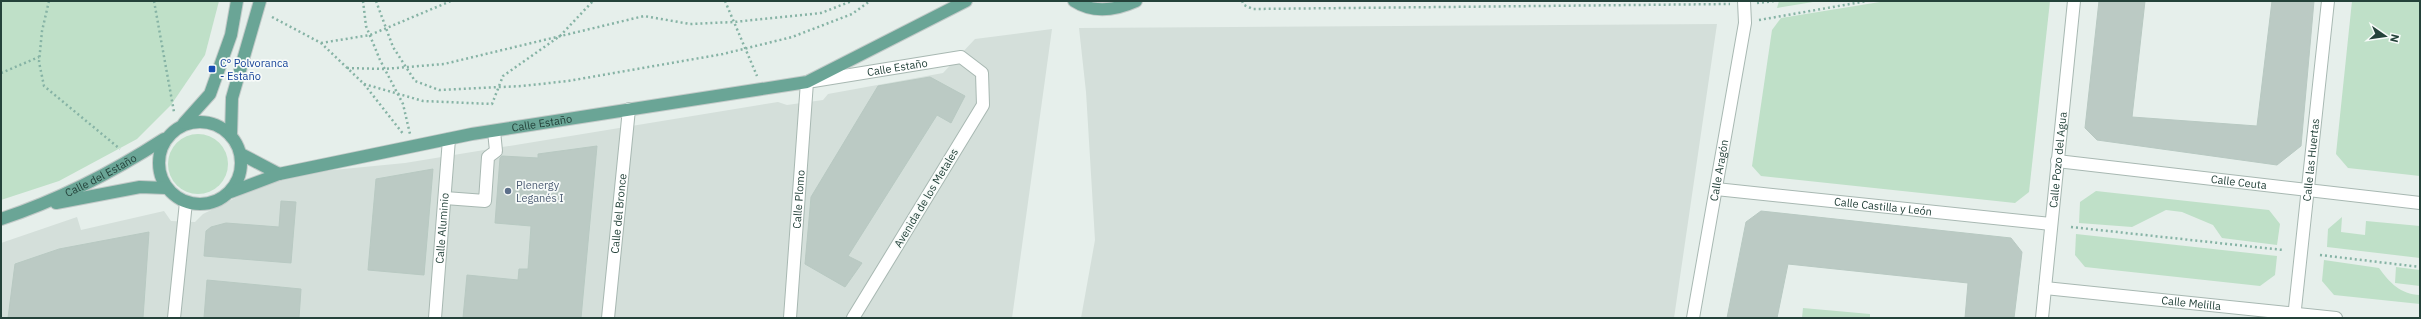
<svg xmlns="http://www.w3.org/2000/svg" width="2421" height="319" viewBox="0 0 2421 319" font-family="'IBM Plex Sans',sans-serif">
	<rect width="100%" height="100%" fill="#e6efeb"/>
	<g fill="#d4dfda">
		<path d="M 1717,24 L 1674,318 L 1081,318 L 1095,240 L 1086,92 L 1079,28 Z"/>
		<path d="M 1052,29 L 1012,318 L 1,318 L 1,243 L 77,217 L 81,230 L 164,211 L 171,221 L 195,222 L 203,214 L 282,175 L 405,163 L 778,102 L 787,105 L 823,100 L 828,94 L 943,73 L 975,39 Z"/>
	</g>
	<g fill="#bfe0c8">
		<path d="M 3,1 L 219,1 L 205,55 L 171,105 L 137,139 L 59,181 L 1,200 L 1,3 Z"/>
		<path d="M 1779,1 L 1819,1 L 1777,8 Z"/>
		<path d="M 1886,1 L 2050,1 L 2029,192 L 2015,203 L 1761,176 L 1752,166 L 1772,30 L 1781,18 Z"/>
		<path d="M 2352,1 L 2420,1 L 2420,176 L 2348,168 L 2336,154 Z"/>
		<circle cx="198" cy="164" r="30"/>
		<path d="M 2096,191 L 2269,210 L 2280,224 L 2277,245 L 2222,238 L 2213,225 L 2182,212 L 2166,210 L 2132,227 L 2079,223 L 2080,202 Z"/>
		<path d="M 2342,217 L 2341,232 L 2365,235 L 2366,221 L 2420,226 L 2420,258 L 2327,247 L 2328,229 Z"/>
		<path d="M 2076,234 L 2277,256 L 2275,275 L 2260,286 L 2085,267 L 2075,255 Z"/>
		<path d="M 2324,260 L 2379,268 C 2390,283 2400,294 2420,295 L 2420,304 L 2334,295 L 2322,281 Z"/>
		<path d="M 2396,267 L 2420,270 L 2420,286 L 2395,283 Z"/>
		<path d="M 1803,308 L 1870,314 L 1870,318 L 1802,318 Z"/>
	</g>
	<g fill="#bbcac4" stroke="#b8c9c2">
		<path d="M 2099,1 L 2145,1 L 2132,117 L 2257,126 L 2272,1 L 2314,1 L 2301,146 L 2277,165 L 2097,140 L 2085,128 Z"/>
		<path d="M 930,77 L 965,96 L 951,123 L 937,115 L 848,256 L 862,263 L 845,287 L 805,264 L 811,197 L 878,86 Z"/>
		<path d="M 597,146 L 581,318 L 463,318 L 467,275 L 518,280 L 519,269 L 528,269 L 531,226 L 495,223 L 500,158 L 502,156 L 538,158 L 538,154 Z"/>
		<path d="M 433,169 L 424,275 L 368,270 L 376,179 Z"/>
		<path d="M 281,201 L 296,202 L 291,263 L 204,256 L 206,231 L 211,227 L 226,223 L 279,227 Z"/>
		<path d="M 1761,211 L 2011,238 L 2022,252 L 2014,318 L 1965,318 L 1968,283 L 1788,264 L 1777,318 L 1727,318 L 1746,222 Z"/>
		<path d="M 149,232 L 143,318 L 8,318 L 15,264 L 59,249 Z"/>
		<path d="M 207,280 L 301,289 L 299,318 L 204,318 Z"/>
	</g>
	<g fill="none" stroke-linecap="round" stroke-linejoin="round">
		<defs>
			<g id="minor">
				<path id="s1" d="M 2057,161 L 2420,203"/>
				<path id="s2" d="M 1716,189 L 2051,224"/>
				<path d="M 445,198 L 485,201 L 488,157 L 496,151 L 494,131"/>
				<path id="s3" d="M 2045,288 L 2336,318"/>
				<path d="M 174,318 L 186,202"/>
				<path id="s4" d="M 435,318 L 449,139"/>
				<path id="s5" d="M 608,318 L 629,109"/>
				<path id="s6" d="M 790,318 L 807,82 L 961,57 L 982,73 L 983,105 L 853,318"/>
				<path id="s7" d="M 1693,318 L 1745,23 L 1744,1"/>
				<path id="s8" d="M 2042,318 L 2074,1"/>
				<path id="s9" d="M 2294,318 L 2328,1"/>
			</g>
			<g id="major">
				<path d="M 1074,1 C 1094,14 1116,10 1136,1"/>
				<circle cx="200" cy="163" r="41"/>
				<path d="M 184,123 L 210,94 L 231,35 L 237,1"/>
				<path d="M 231,136 L 232,98 L 260,1"/>
				<path d="M 241,154 L 279,174"/>
				<path id="s10" d="M 231,192 L 279,174 L 472,134 L 807,82 L 966,1"/>
				<path d="M 56,203 L 140,187 L 166,188"/>
				<path id="s11" d="M 1,219 C 59,200 113,172 164,139"/>
			</g>
		</defs>
		<use href="#minor" stroke="#a8b8b2" stroke-width="14"/>
		<use href="#major" stroke="#c2cac8" stroke-width="14"/>
		<g stroke="#86b3a5" stroke-width="2.5" stroke-dasharray="2 3" stroke-linecap="butt">
			<path d="M 49,1 L 42,31 L 39,62 L 44,86 L 120,149"/>
			<path d="M 154,1 L 174,112"/>
			<path d="M 363,1 L 366,26 L 380,60 L 403,104 L 410,134"/>
			<path d="M 376,1 L 393,47 L 415,81 L 439,90 L 522,86 L 568,81 L 723,54 L 792,37 L 852,14 L 870,1"/>
			<path d="M 725,1 L 757,76"/>
			<path d="M 1242,1 L 1244,5 L 1253,9 L 1730,4"/>
			<path d="M 1757,3 L 1775,1"/>
			<path d="M 272,17 L 321,43 L 364,84 L 404,135"/>
			<path d="M 1759,20 L 1867,1"/>
			<path d="M 321,43 L 370,35 L 451,1"/>
			<path d="M 347,68 L 384,69 L 444,64 L 644,16 L 690,24 L 734,22 L 821,13 L 852,1"/>
			<path d="M 1,73 L 39,57"/>
			<path d="M 364,84 L 423,101 L 492,104 L 503,76 L 560,36 L 593,1"/>
			<path d="M 2071,227 L 2283,250"/>
			<path d="M 2320,255 L 2420,267"/>
		</g>
		<use href="#minor" stroke="#fff" stroke-width="12"/>
		<use href="#major" stroke="#6aa596" stroke-width="12"/>
	</g>
	<rect fill="#1a4fb4" stroke="#f7fbf9" stroke-width="1.5" x="208" y="65" width="8" height="8" rx="2"/>
	<circle fill="#5c6f8a" stroke="#f7fbf9" stroke-width="1.5" cx="508" cy="191" r="4"/>
	<g text-anchor="middle" stroke-width="3.5" stroke-linejoin="round" paint-order="stroke">
		<g font-size="11" fill="#164399" stroke="#f7fbf9" text-anchor="start">
			<text x="220" y="67">Cº Polvoranca<tspan x="220" dy="13">- Estaño</tspan></text>
		</g>
		<g font-size="11" fill="#24423a" stroke="#f7fbf9">
			<text dy="4" stroke="none"><textPath href="#s6" startOffset="328">Calle Estaño</textPath></text>
			<text dy="4" stroke="none"><textPath href="#s10" startOffset="319">Calle Estaño</textPath></text>
			<text dy="4" stroke="none"><textPath href="#s8" startOffset="159">Calle Pozo del Agua</textPath></text>
			<text dy="4" stroke="none"><textPath href="#s9" startOffset="159">Calle las Huertas</textPath></text>
			<text dy="4" stroke="none"><textPath href="#s7" startOffset="150">Calle Aragón</textPath></text>
			<text dy="4" stroke="none"><textPath href="#s11" startOffset="109">Calle del Estaño</textPath></text>
			<text dy="4" stroke="none"><textPath href="#s1" startOffset="183">Calle Ceuta</textPath></text>
			<text transform="translate(926 198) rotate(-59)" y="4">Avenida de los Metales</text>
			<text dy="4" stroke="none"><textPath href="#s6" startOffset="119">Calle Plomo</textPath></text>
			<text dy="4" stroke="none"><textPath href="#s2" startOffset="168">Calle Castilla y León</textPath></text>
			<text dy="4" stroke="none"><textPath href="#s5" startOffset="105">Calle del Bronce</textPath></text>
			<text dy="4" stroke="none"><textPath href="#s4" startOffset="90">Calle Aluminio</textPath></text>
			<text dy="4" stroke="none"><textPath href="#s3" startOffset="147">Calle Melilla</textPath></text>
		</g>
		<g font-size="11" fill="#4e5e75" stroke="#f7fbf9" text-anchor="start">
			<text x="516" y="189">Plenergy<tspan x="516" dy="13">Leganés I</tspan></text>
		</g>
	</g>
	<rect width="2421" height="319" fill="none" stroke="#24423a" stroke-width="4"/>
	<g transform="translate(2385 36) rotate(103)" stroke="#f7fbf9" stroke-width="3" paint-order="stroke">
	<path d="M0-3L7 15L0 10L-7 15Z" fill="#24423a"/>
	<text y="-6" font-size="11" font-weight="bold" text-anchor="middle" fill="#24423a">N</text>
	</g>
</svg>
